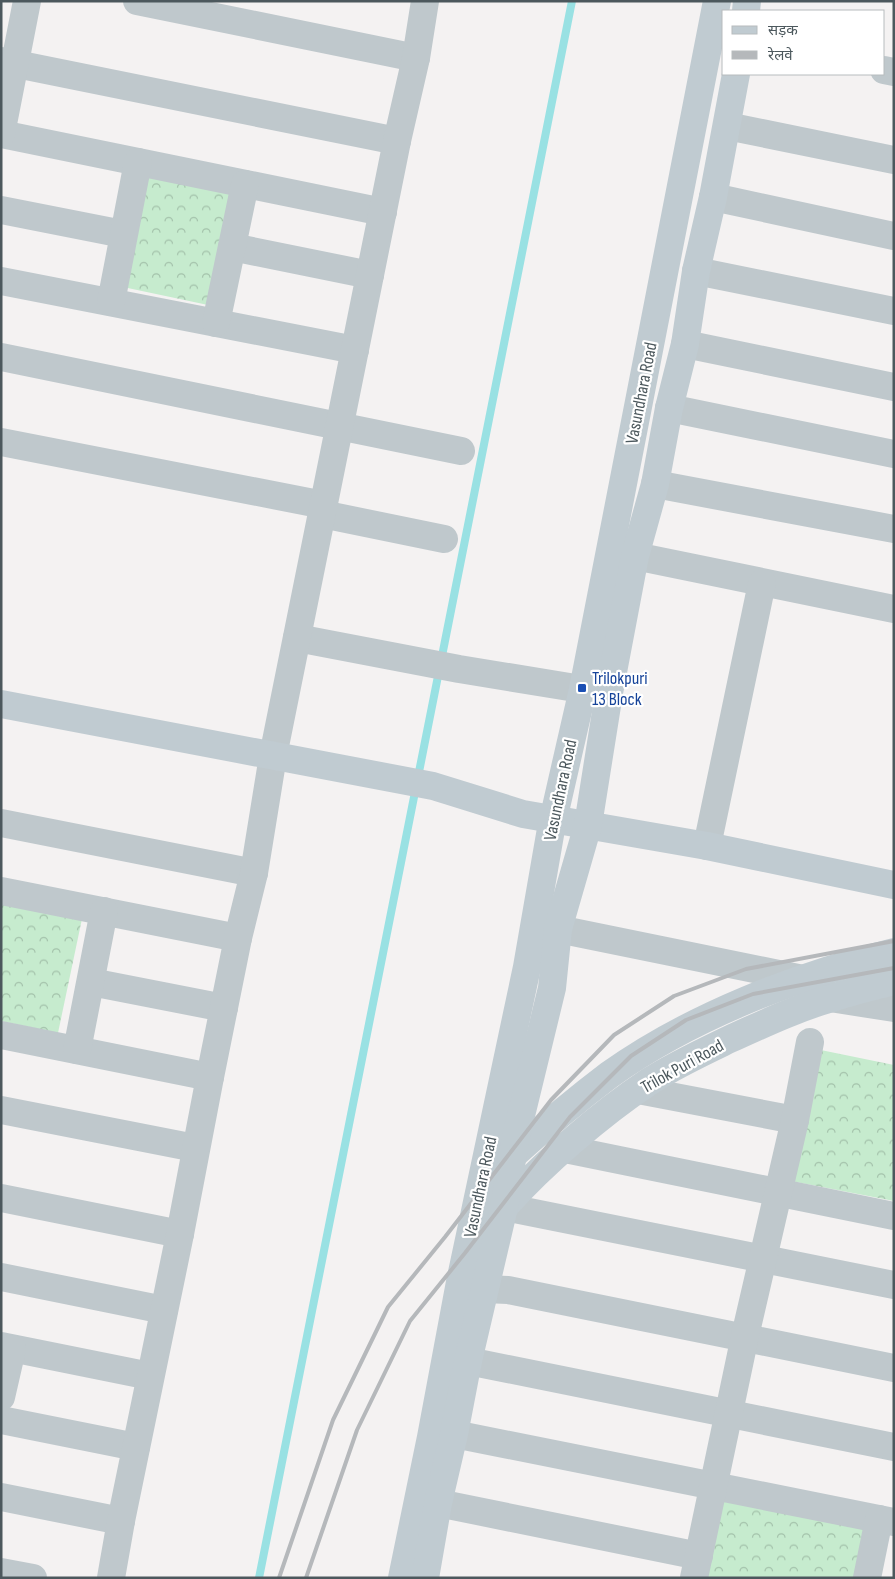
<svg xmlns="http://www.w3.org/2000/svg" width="895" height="1579" viewBox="0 0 895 1579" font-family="'Sofia Sans Condensed','Noto Sans Devanagari',sans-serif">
	<defs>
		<pattern id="forest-crowns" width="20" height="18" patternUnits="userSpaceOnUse" patternTransform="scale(1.25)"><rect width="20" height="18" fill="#c6ebce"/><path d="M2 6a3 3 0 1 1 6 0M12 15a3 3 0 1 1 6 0" fill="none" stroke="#a3c1aa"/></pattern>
	</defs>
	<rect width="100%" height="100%" fill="#f4f2f2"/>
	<g fill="url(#forest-crowns)">
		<path d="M 147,168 L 232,186 L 208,305 L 123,287 Z"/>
		<path d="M 1,897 L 83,914 L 58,1033 L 1,1021 Z"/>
		<path d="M 811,1048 L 894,1065 L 894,1201 L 786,1180 Z"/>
		<path d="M 720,1492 L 869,1524 L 858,1578 L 704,1578 Z"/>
	</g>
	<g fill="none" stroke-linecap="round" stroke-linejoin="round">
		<path stroke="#99e1e3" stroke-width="8" d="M 259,1578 L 572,1"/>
		<g stroke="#bfc8cc" stroke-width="28">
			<path d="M 137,1 L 416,58"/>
			<path d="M 1,61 L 397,141"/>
			<path d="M 884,70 L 894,72"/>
			<path d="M 727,126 L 894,160"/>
			<path d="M 1,134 L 383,212"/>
			<path d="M 1,134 L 27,1"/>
			<path d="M 713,197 L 894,236"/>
			<path d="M 1,210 L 123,234"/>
			<path d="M 232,247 L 370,275"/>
			<path d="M 696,271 L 894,311"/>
			<path d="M 1,281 L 355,350"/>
			<path d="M 111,302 L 138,162"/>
			<path d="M 216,323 L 245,184"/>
			<path d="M 685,344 L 894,387"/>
			<path d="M 1,357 L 461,451"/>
			<path d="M 669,408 L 894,454"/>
			<path d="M 1,442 L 324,505"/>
			<path d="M 655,484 L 894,529"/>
			<path d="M 322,514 L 444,539"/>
			<path d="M 635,556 L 894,609"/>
			<path d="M 297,638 L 459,669 L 606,693"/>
			<path d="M 1,823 L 254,873"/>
			<path d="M 707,846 L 762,583"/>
			<path d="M 1,891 L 238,938"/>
			<path d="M 558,929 L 803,979 L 830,998 L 894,1008"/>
			<path d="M 91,982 L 224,1008"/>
			<path d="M 1,1035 L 210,1077"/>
			<path d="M 77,1050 L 104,911"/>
			<path d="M 638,1090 L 795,1120"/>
			<path d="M 1,1110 L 195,1148"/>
			<path d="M 565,1149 L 894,1216"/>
			<path d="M 1,1198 L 180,1234"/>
			<path d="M 504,1207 L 894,1285"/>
			<path d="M 1,1277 L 164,1310"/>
			<path d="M 484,1289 L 508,1290 L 894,1368"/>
			<path d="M 1,1346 L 150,1376"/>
			<path d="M 468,1361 L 894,1447"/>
			<path d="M 1,1397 L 12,1349"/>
			<path d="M 1,1420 L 136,1447"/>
			<path d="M 454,1434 L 894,1522"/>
			<path d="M 1,1497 L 121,1521"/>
			<path d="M 438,1503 L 699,1556"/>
			<path d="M 1,1572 L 33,1578"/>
			<path d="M 111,1578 L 121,1521 L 180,1234 L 210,1077 L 238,938 L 254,873 L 273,756 L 397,141 L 416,58 L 425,1"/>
			<path d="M 694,1578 L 745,1336 L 795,1120 L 810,1042"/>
			<path d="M 867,1578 L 879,1519"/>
		</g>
		<g stroke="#c0cbd1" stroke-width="28">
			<path d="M 746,11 L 747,1"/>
			<path d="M 1,704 L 433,786 L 523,814 L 707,846 L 894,885"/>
			<path d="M 513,1155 C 544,1127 576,1100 609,1075 C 690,1017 798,975 894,952"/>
			<path d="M 504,1207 C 544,1163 599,1115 650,1081 C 675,1065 703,1052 730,1039 C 763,1024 797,1008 832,998 C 852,991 873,986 894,981"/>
			<path d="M 402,1578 L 431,1437 L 460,1282 L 527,967 L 551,829 L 583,689 L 717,1"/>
			<path d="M 425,1578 L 438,1503 L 454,1434 L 468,1361 L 504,1207 L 516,1136 L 552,988 L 558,929 L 588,825 L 609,693 L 635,556 L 655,484 L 669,408 L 685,344 L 696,271 L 713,197 L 736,74"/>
		</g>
		<g stroke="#b5b8bb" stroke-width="4">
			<path d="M 279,1578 L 333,1420 L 388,1307 L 445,1237 L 551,1100 L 614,1035 L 674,996 L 746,969 L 894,941"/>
			<path d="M 306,1578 L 357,1430 L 410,1321 L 465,1253 L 570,1117 L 631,1056 L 686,1020 L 753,994 L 894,968"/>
		</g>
	</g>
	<rect fill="#1a4fb4" stroke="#fff" stroke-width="2" x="577" y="683" width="10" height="10" rx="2.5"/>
	<g text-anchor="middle" stroke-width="4.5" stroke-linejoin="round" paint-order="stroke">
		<g font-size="18" fill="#4c585d" stroke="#fff">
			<text transform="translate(641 393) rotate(-79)" y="6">Vasundhara Road</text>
			<text transform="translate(560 790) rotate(-78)" y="6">Vasundhara Road</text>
			<text transform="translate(682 1066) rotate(-29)" y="6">Trilok Puri Road</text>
			<text transform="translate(480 1187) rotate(-78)" y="6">Vasundhara Road</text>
		</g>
		<g font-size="18" fill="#164399" stroke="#fff" text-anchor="start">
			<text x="592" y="684">Trilokpuri<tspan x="592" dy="21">13 Block</tspan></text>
		</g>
	</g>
	<rect width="895" height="1579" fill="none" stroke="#4c585d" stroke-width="5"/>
	<rect x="722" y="10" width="162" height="65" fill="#ffffff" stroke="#b7bcbe"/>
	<rect x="732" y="26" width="25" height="8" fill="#c0cbd1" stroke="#b7bcbe"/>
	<text x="768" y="35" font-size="15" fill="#4c585d">सड़क</text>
	<rect x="732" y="51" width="25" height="8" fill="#b5b8bb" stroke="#b7bcbe"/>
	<text x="768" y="60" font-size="15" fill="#4c585d">रेलवे</text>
</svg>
